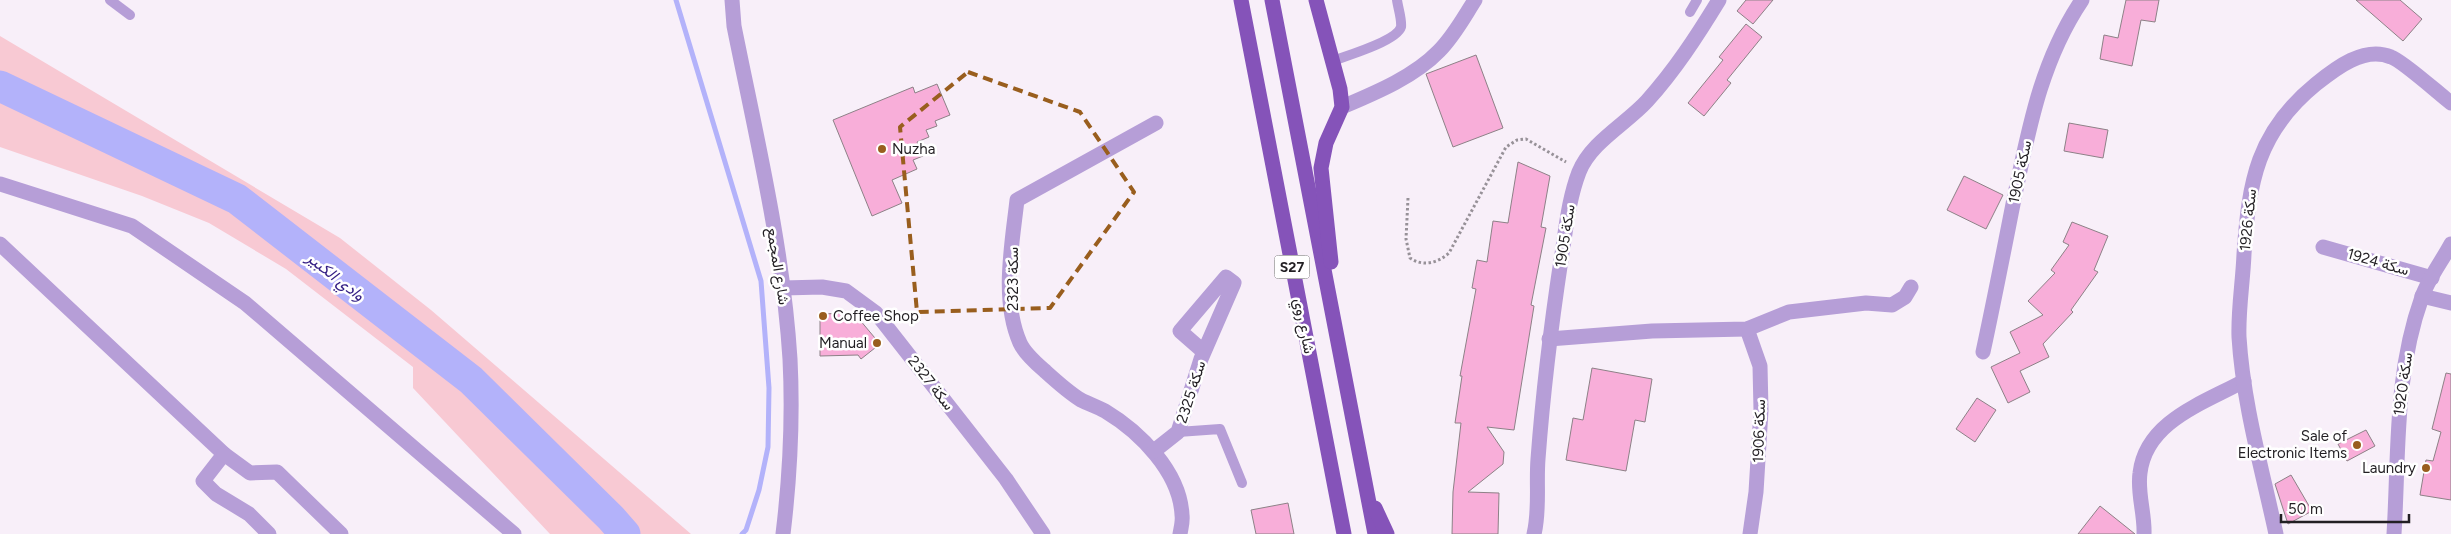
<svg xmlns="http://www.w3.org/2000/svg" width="2451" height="534" viewBox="0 0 2451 534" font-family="Figtree,Vazirmatn,sans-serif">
	<rect width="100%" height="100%" fill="#f8eff9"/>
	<path fill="#f8c9d3" d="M 0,36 L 340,238 L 431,310 L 691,534 L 550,534 L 413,388 L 413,367 L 286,269 L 209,223 L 142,196 L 0,147 Z"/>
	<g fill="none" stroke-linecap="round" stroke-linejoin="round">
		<path stroke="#b3b2fa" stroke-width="5" d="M 676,0 L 761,281 L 769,388 L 768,447 L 759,490 L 746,530 L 742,534"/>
		<path stroke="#b3b2fa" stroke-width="31" d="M 0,86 L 237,199 L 471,380 L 611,518 L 625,534"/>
	</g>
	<g fill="#f8aed9" stroke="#8d8187">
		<path d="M 1746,0 L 1773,0 L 1753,24 L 1737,11 Z"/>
		<path d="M 2126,0 L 2159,0 L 2155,22 L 2141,20 L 2132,66 L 2100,59 L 2104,35 L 2118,38 Z"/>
		<path d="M 2356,0 L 2400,0 L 2422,19 L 2403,41 Z"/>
		<path d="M 1746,24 L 1762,37 L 1727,80 L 1731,83 L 1704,116 L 1688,103 L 1723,60 L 1719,57 Z"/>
		<path d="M 1476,55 L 1503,128 L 1453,147 L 1426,74 Z"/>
		<path d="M 937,84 L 950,115 L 935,121 L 937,126 L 926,130 L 929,137 L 917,142 L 923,156 L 913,160 L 917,169 L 892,180 L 902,203 L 872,216 L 833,120 L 913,87 L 915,93 Z"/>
		<path d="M 2069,123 L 2108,130 L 2103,158 L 2064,151 Z"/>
		<path d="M 1518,162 L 1550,176 L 1541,227 L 1546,228 L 1531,305 L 1534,306 L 1514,430 L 1487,427 L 1504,452 L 1503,464 L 1468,492 L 1499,493 L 1498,534 L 1452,534 L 1453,492 L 1461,423 L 1455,423 L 1462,376 L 1460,376 L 1476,289 L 1472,288 L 1477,260 L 1487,262 L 1493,221 L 1508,223 Z"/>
		<path d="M 1964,176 L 2003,195 L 1986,229 L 1947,210 Z"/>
		<path d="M 2072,222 L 2108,236 L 2094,270 L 2098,272 L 2071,310 L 2073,312 L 2043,344 L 2049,357 L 2020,371 L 2030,392 L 2008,403 L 1991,367 L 2020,353 L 2010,332 L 2043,315 L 2028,301 L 2055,273 L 2051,270 L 2069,245 L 2063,242 Z"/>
		<path d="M 854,313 L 880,344 L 861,359 L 858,355 L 820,356 L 820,314 Z"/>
		<path d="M 1592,368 L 1652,379 L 1645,422 L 1635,420 L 1626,471 L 1566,460 L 1573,418 L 1583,420 Z"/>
		<path d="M 2446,373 L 2451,374 L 2451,500 L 2420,495 L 2426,460 L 2433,461 L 2441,432 L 2432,429 Z"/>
		<path d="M 1977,398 L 1996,410 L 1975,442 L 1956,429 Z"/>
		<path d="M 2366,430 L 2375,446 L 2347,461 L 2338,444 Z"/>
		<path d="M 2291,475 L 2312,511 L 2288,524 L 2275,484 Z"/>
		<path d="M 1288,503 L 1294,534 L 1256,534 L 1251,510 Z"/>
		<path d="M 2100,506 L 2135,534 L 2078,534 Z"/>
	</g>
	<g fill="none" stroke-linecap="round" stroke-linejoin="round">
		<path stroke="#979198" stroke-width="3" stroke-dasharray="2.5 2.5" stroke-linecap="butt" d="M 1408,198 L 1406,239 L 1410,258 C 1423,267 1438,263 1449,253 L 1506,147 L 1517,140 L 1526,139 L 1566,162"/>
		<g stroke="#b69ed7" stroke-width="10">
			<path d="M 110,0 L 130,15"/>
			<path d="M 1690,12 L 1697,0"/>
			<path d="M 1332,61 C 1346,56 1397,41 1401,27 C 1402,19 1398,8 1397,0"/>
			<path d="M 1178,432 L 1220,429 L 1242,483"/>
		</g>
		<g stroke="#b69ed7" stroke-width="15">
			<path d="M 1342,107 C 1375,93 1414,77 1439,51 C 1454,36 1464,17 1475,0"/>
			<path d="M 1156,123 L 1017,200 C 1012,245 1001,300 1020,343 C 1025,354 1037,364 1045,371 C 1056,381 1068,392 1081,400 C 1089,404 1098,407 1105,411 C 1140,432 1180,472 1182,515 C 1183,521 1181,528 1180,534"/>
			<path d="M 0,184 L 132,226 L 245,303 L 514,534"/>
			<path d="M 0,244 L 224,454 L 203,481 L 216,494 L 249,514 L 269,534"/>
			<path d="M 2323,247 L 2432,278"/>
			<path d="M 783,288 L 822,287 L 846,291 L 876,313 L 1006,479 L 1043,534"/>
			<path d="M 2422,296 L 2451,303"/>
			<path d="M 1747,329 L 1760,366 L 1761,410 L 1756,492 L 1750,534"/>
			<path d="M 1549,339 L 1652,331 L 1747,329 L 1789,312 L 1866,303 L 1892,305 L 1905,297 L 1911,287"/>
			<path d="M 1983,352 C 1994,301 2004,250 2014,199 C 2029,128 2041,61 2082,0"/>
			<path d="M 1154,451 L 1178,432 L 1201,359 L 1204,352 L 1234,283 L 1226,277 L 1180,331 L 1204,352"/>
			<path d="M 224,454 L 250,473 L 277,472 L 341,534"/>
			<path d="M 1534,534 C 1540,510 1536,484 1538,459 C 1543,392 1551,326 1561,260 C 1566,230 1568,201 1579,172 C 1591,142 1626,124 1647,101 C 1675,70 1697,36 1719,0"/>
			<path d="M 2144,534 C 2145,514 2137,493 2140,473 C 2146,421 2204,403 2244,381"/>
			<path d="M 2276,534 C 2262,469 2243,403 2239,337 C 2238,310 2243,281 2244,254 C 2249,181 2257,132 2316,84 C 2336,68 2364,46 2391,57 C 2403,61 2439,94 2451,103"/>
			<path d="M 2394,534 C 2399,454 2394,375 2422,297 C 2428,279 2442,261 2451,244"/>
		</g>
		<path stroke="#b69ed7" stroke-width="15" d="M 732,0 L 734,26 C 756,136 783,247 790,359 C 793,418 790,476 783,534"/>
		<g stroke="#8553b9" stroke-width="15">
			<path d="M 1241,0 L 1344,534"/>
			<path d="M 1272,0 L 1375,534"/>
			<path d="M 1316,0 L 1340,89 L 1342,107 L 1326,143 L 1321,168 L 1331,262"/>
			<path d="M 1375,508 L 1387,534"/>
		</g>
	</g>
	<path fill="none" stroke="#995e1e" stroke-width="4" stroke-dasharray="10 6" stroke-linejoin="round" d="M 968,72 L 1080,112 L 1134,192 L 1050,308 L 917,312 L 900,127 Z"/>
	<g fill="#995e1e" stroke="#fff" stroke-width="2">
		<circle cx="882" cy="149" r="5"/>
		<circle cx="823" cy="316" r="5"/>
		<circle cx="877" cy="343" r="5"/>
		<circle cx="2357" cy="445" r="5"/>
		<circle cx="2426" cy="468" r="5"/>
	</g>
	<g text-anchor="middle" stroke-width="5" stroke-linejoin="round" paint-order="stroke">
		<rect fill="#fff" stroke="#646265" stroke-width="1" x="1274.5" y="255.5" width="35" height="23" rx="4"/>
		<g font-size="14" font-weight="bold" fill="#221f23">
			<text x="1292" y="272">S27</text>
		</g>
		<g font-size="15" fill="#221f23" stroke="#fff" text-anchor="end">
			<text x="892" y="154" text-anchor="start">Nuzha</text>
			<text x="833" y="321" text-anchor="start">Coffee Shop</text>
			<text x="867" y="348">Manual</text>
			<text x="2347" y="441">Sale of<tspan x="2347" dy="17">Electronic Items</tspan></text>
			<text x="2416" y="473">Laundry</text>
		</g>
		<g font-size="15" fill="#221f23" stroke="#fff">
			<text transform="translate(2020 172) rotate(-78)" y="5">سكة 1905</text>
			<text transform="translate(2248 220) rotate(-84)" y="5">سكة 1926</text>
			<text transform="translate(1565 236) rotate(-81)" y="5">سكة 1905</text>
			<text transform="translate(2378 262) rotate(16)" y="5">سكة 1924</text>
			<text transform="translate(778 266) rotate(81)" y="5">شارع المجمع</text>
			<text transform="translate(1013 279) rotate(-90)" y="5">سكة 2323</text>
			<text transform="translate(1304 326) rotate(79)" y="5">شارع روي</text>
			<text transform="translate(931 383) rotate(52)" y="5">سكة 2327</text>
			<text transform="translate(2403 384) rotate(-82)" y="5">سكة 1920</text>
			<text transform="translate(1191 392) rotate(-72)" y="5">سكة 2325</text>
			<text transform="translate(1759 431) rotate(-88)" y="5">سكة 1906</text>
		</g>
		<g font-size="16" font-style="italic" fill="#352085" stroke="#fff">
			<text transform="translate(336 276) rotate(38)" y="6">وادي الكبير</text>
		</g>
	</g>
	<path d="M2281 514v8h128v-8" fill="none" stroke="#221f23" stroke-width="2.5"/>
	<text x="2288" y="514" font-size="15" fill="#221f23" stroke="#ffffff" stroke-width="4" paint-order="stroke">50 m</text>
</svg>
